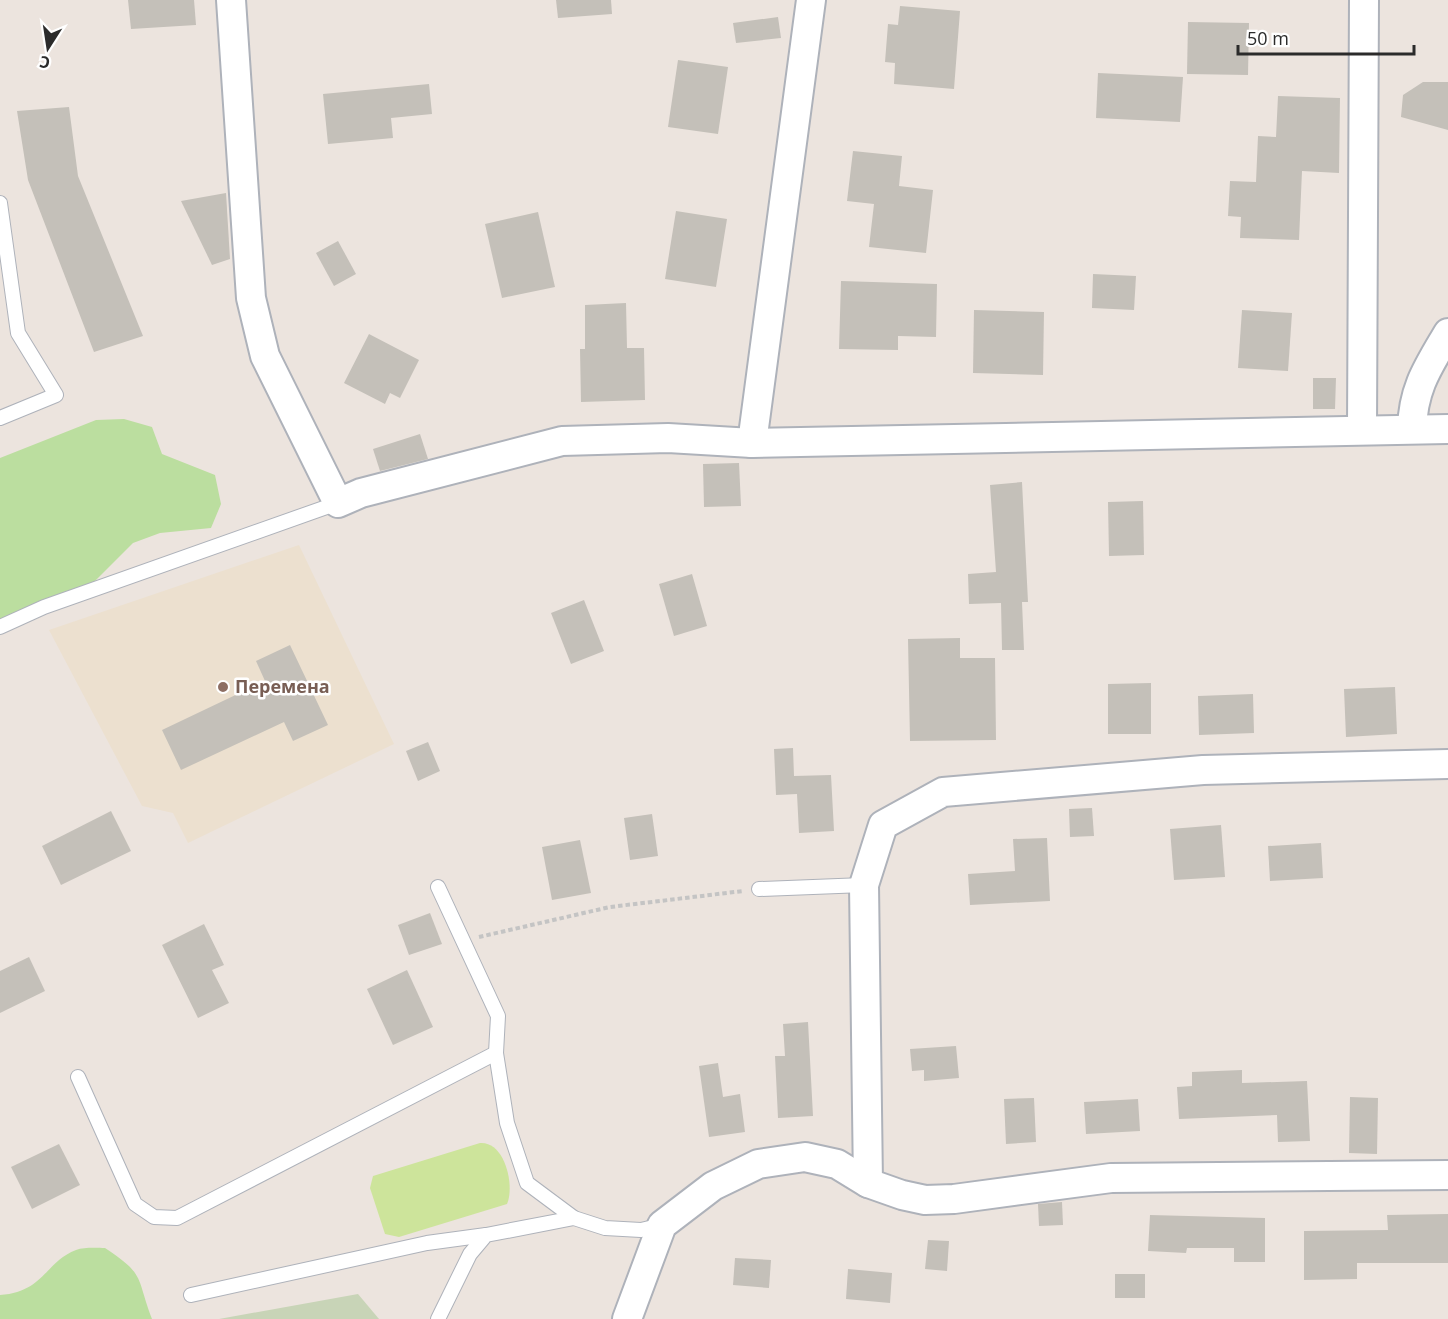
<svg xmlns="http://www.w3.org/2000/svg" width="1448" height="1319" viewBox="0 0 1448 1319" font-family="'Open Sans',sans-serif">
	<rect width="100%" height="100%" fill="#ece4de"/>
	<path fill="#ece0cf" d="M 299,545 L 394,744 L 188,843 L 173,813 L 142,806 L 49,630 Z"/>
	<g fill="#bbde9f">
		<path d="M 124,419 L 152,427 L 162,454 L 215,475 L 221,504 L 211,528 L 160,533 L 133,543 L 92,584 L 0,623 L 0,458 L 96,420 Z"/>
		<path d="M 105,1248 C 146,1275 136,1277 152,1319 L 0,1319 L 0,1295 C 44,1292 45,1262 76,1250 C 84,1247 97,1248 105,1248 Z"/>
	</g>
	<path fill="#c8d4b7" d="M 358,1294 L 379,1319 L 219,1319 Z"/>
	<path fill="#cde49b" d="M 480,1143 C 505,1141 515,1186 507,1204 L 399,1237 L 385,1234 L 370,1188 L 373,1176 Z"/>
	<g fill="#c4c0b9">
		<path d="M 128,0 L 194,0 L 196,25 L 131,29 Z"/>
		<path d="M 556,0 L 611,0 L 612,14 L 558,18 Z"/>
		<path d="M 900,6 L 960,11 L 954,89 L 894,84 L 895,63 L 885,62 L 888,24 L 898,25 Z"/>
		<path d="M 778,17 L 781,38 L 736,43 L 733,23 Z"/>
		<path d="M 1188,22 L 1249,23 L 1248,75 L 1187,74 Z"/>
		<path d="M 678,60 L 728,67 L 718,134 L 668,127 Z"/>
		<path d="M 1098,73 L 1183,77 L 1180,122 L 1096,118 Z"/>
		<path d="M 1423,82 L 1448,82 L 1448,130 L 1401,117 L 1403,95 Z"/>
		<path d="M 429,84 L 432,114 L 391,118 L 393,138 L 328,144 L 323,94 Z"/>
		<path d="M 1278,96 L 1340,98 L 1339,173 L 1302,171 L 1299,240 L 1240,238 L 1241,217 L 1228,216 L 1230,181 L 1256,182 L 1258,136 L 1276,137 Z"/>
		<path d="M 69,107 L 78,176 L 143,336 L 94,352 L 28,180 L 17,111 Z"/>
		<path d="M 853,151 L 902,156 L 899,186 L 933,190 L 926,253 L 869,247 L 874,204 L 847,201 Z"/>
		<path d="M 226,193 L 230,259 L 212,265 L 181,201 Z"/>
		<path d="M 676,211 L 727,219 L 716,287 L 665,279 Z"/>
		<path d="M 538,212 L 555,287 L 502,298 L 485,224 Z"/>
		<path d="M 338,241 L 356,274 L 334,286 L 316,253 Z"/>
		<path d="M 1093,274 L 1136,276 L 1134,310 L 1092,308 Z"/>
		<path d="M 841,281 L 937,284 L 936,337 L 898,336 L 898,350 L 839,349 Z"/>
		<path d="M 626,303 L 627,348 L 644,348 L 645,400 L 581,402 L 580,349 L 585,349 L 585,305 Z"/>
		<path d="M 974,310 L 1044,312 L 1043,375 L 973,373 Z"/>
		<path d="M 1242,310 L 1292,313 L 1288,371 L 1238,368 Z"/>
		<path d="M 369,334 L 419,360 L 400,398 L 390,393 L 385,404 L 344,383 Z"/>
		<path d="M 1313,378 L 1336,378 L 1335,409 L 1313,409 Z"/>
		<path d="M 420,434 L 428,459 L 380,471 L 373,449 Z"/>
		<path d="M 739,463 L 741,506 L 704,507 L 703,464 Z"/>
		<path d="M 1022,482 L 1028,602 L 1022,602 L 1024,650 L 1002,650 L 1001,603 L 969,604 L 968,574 L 996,572 L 990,485 Z"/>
		<path d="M 1143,501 L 1144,555 L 1109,556 L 1108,502 Z"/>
		<path d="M 692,574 L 707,626 L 674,636 L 659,584 Z"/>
		<path d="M 584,600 L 604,651 L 571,664 L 551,613 Z"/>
		<path d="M 960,638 L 960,658 L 995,658 L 996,740 L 910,741 L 908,639 Z"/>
		<path d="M 290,645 L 328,725 L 293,741 L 284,722 L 181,770 L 162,730 L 265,681 L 256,661 Z"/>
		<path d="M 1151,683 L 1151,734 L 1108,734 L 1108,684 Z"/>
		<path d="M 1395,687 L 1397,734 L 1346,737 L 1344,689 Z"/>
		<path d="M 1253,694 L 1254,733 L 1199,735 L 1198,696 Z"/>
		<path d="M 428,742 L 440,771 L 418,781 L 406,751 Z"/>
		<path d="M 793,748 L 794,776 L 831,775 L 834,831 L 799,833 L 797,794 L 776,795 L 774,749 Z"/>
		<path d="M 1092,808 L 1094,836 L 1070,837 L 1069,809 Z"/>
		<path d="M 111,811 L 131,851 L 61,885 L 42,846 Z"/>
		<path d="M 652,814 L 658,856 L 630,860 L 624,818 Z"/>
		<path d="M 1221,825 L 1225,877 L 1174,880 L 1170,829 Z"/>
		<path d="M 1047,838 L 1050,901 L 970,905 L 968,874 L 1015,871 L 1013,839 Z"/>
		<path d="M 580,840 L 591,893 L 552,900 L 542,847 Z"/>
		<path d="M 1321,843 L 1323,878 L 1270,881 L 1268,846 Z"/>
		<path d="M 430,913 L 442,944 L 409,955 L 398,925 Z"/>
		<path d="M 204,924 L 224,965 L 212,970 L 229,1003 L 198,1018 L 162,945 Z"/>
		<path d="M 29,957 L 45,991 L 0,1013 L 0,971 Z"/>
		<path d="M 407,970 L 433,1027 L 393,1045 L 367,989 Z"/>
		<path d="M 808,1022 L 813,1116 L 778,1118 L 775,1056 L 785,1056 L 783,1024 Z"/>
		<path d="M 956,1046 L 959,1078 L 924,1081 L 924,1070 L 912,1071 L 910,1049 Z"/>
		<path d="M 718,1063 L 723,1097 L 740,1094 L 745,1132 L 709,1137 L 699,1066 Z"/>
		<path d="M 1242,1070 L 1242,1083 L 1307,1081 L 1310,1141 L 1278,1142 L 1277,1115 L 1179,1119 L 1177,1087 L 1192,1086 L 1192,1072 Z"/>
		<path d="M 1350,1097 L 1378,1098 L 1377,1154 L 1349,1153 Z"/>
		<path d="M 1034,1098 L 1036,1142 L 1006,1144 L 1004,1099 Z"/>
		<path d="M 1138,1099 L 1140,1131 L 1086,1134 L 1084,1102 Z"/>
		<path d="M 59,1144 L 80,1185 L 32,1209 L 11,1167 Z"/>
		<path d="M 1062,1202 L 1063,1225 L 1039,1226 L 1038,1204 Z"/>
		<path d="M 1448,1214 L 1448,1263 L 1357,1263 L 1357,1279 L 1304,1280 L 1304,1231 L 1388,1230 L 1387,1215 Z"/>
		<path d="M 1150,1215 L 1265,1218 L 1265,1262 L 1234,1262 L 1234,1248 L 1187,1248 L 1186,1253 L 1148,1251 Z"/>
		<path d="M 928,1240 L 949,1241 L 947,1271 L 925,1269 Z"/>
		<path d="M 735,1258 L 771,1260 L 769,1288 L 733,1285 Z"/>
		<path d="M 848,1269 L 892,1273 L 890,1303 L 846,1299 Z"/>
		<rect x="1115" y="1274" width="30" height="24"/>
	</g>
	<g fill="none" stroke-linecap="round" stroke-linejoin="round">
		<defs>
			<g id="service">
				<path d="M 0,203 L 18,333 L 56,395 L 0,418"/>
				<path d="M 0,627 L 44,607 L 338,503"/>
				<path d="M 438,887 L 498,1016 L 496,1053 L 507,1123 L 527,1183 L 574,1218 L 605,1228 L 641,1230 L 662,1225"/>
				<path d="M 759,889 L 864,885"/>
				<path d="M 78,1077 L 135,1204 L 154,1217 L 177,1218 L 496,1053"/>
				<path d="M 191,1295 L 427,1243 L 486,1235"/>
				<path d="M 438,1319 L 470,1254 L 486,1235 L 574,1218"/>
			</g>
			<g id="minor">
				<path d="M 231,0 L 251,298 L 265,356 L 338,503 L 361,493 L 562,441 L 668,438 L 752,443 L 1448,429"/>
				<path d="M 1412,429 C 1413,388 1428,367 1448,333"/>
				<path d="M 1362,430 L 1364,0"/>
				<path d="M 752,443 L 811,0"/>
				<path d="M 1448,764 L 1203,770 L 943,792 L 883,825 L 864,885 L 868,1183 L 902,1195 L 925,1200 L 954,1199 L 1111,1178 L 1448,1175"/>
				<path d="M 627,1319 L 662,1225 L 713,1186 L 758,1164 L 805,1157 L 837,1164 L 868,1183"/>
			</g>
		</defs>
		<use href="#service" stroke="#aeb2ba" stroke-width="16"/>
		<use href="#minor" stroke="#aeb2ba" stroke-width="32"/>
		<path stroke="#c4c4c4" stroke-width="4" stroke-dasharray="4.5 3" stroke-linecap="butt" d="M 479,937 L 610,907 L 743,891"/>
		<use href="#service" stroke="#fff" stroke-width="14"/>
		<use href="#minor" stroke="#fff" stroke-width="28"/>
	</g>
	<circle fill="#8d6e63" stroke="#fff" stroke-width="2" cx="223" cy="687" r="6"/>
	<g text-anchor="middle" stroke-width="5" stroke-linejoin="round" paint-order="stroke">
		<g font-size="18" font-weight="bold" fill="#785e54" stroke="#fff" text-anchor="start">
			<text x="235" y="693">Перемена</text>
		</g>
	</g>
	<g transform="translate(48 48) rotate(192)" stroke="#ffffff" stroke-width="4.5" paint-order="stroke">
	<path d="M0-4.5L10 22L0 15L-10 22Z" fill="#2b2b2b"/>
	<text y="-9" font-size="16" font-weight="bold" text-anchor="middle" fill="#2b2b2b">С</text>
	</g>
	<path d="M1238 45v9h176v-9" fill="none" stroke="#2b2b2b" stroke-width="3"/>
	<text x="1247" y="45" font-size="18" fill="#2b2b2b" stroke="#ffffff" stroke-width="4.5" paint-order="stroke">50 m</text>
</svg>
